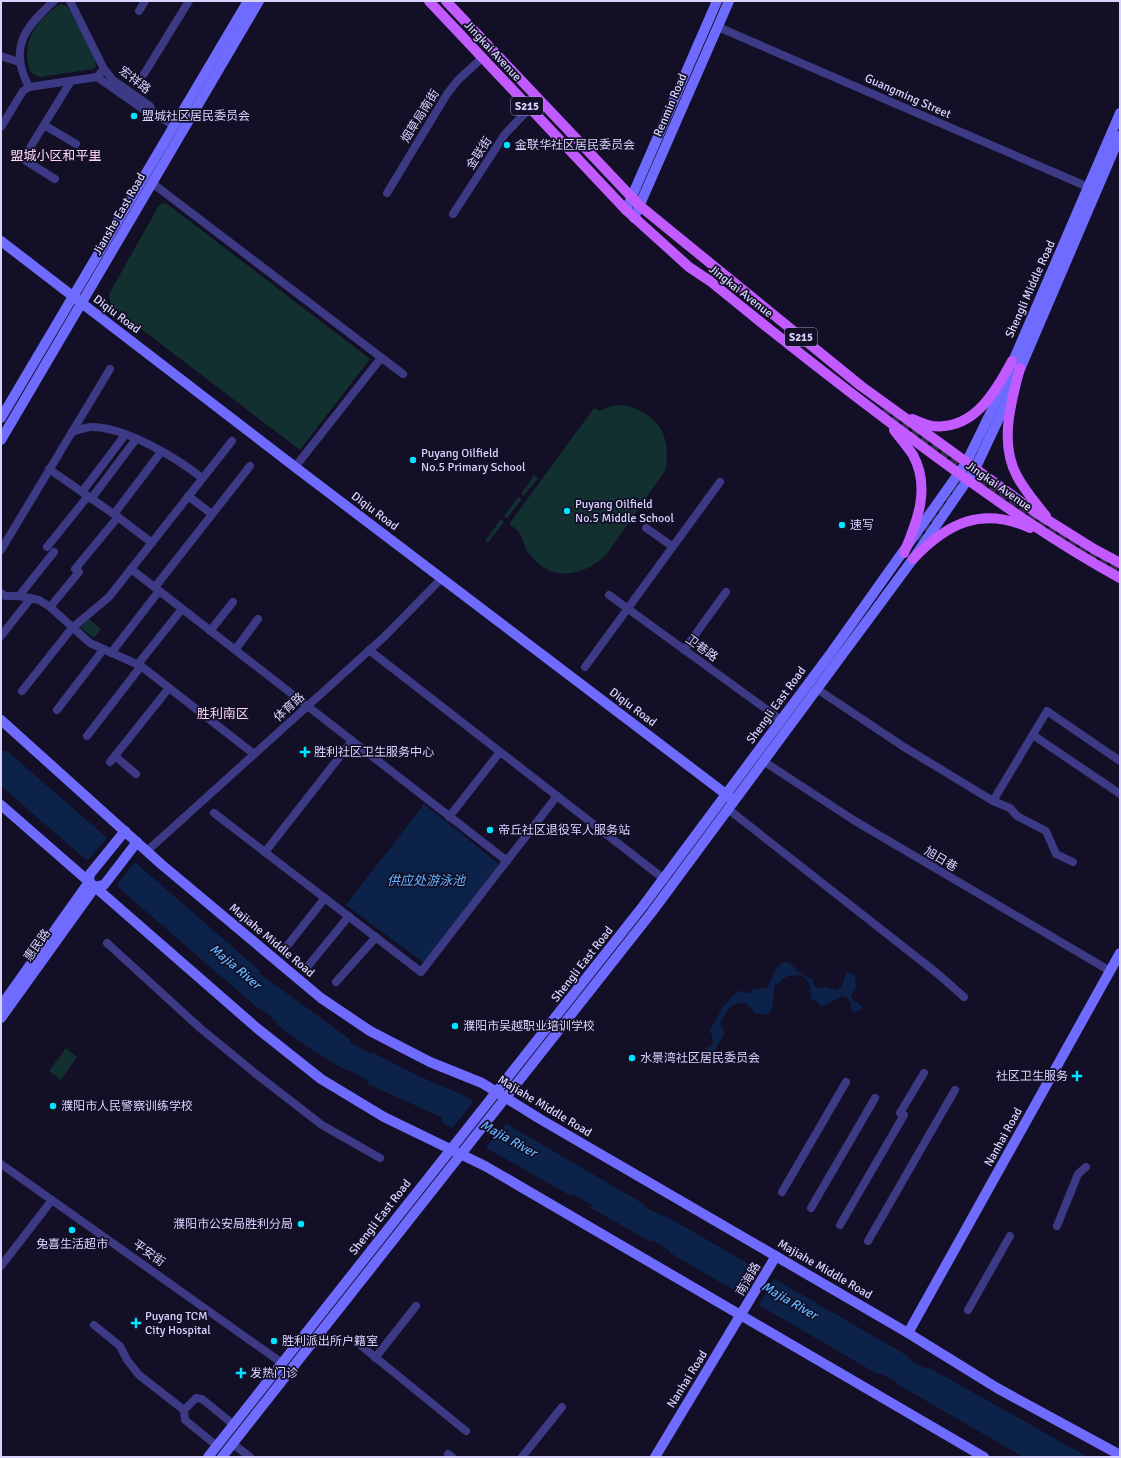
<svg xmlns="http://www.w3.org/2000/svg" width="1121" height="1458" viewBox="0 0 1121 1458" font-family="Signika,'Noto Sans SC',sans-serif">
	<rect width="100%" height="100%" fill="#130f26"/>
	<g fill="#12302f">
		<path d="M 60,4 L 67,6 L 69,9 L 95,59 L 96,67 L 93,69 L 41,77 C 31,75 29,71 28,63 C 23,38 40,17 60,4 Z"/>
		<path d="M 166,203 L 370,359 L 300,450 L 111,306 L 109,294 L 158,207 L 161,204 Z"/>
		<path d="M 625,405 C 659,415 672,436 665,471 L 606,555 C 583,576 553,583 531,556 C 524,549 524,538 518,531 C 516,528 511,526 509,524 L 594,408 L 599,411 L 611,406 Z"/>
		<path d="M 534,475 L 538,478 L 524,496 L 521,494 Z"/>
		<path d="M 518,497 L 522,499 L 507,518 L 504,516 Z"/>
		<path d="M 501,519 L 504,522 L 488,543 L 485,541 Z"/>
		<path d="M 89,619 L 101,629 L 94,638 L 80,627 Z"/>
		<path d="M 66,1048 L 77,1057 L 61,1080 L 49,1071 Z"/>
	</g>
	<g fill="#0c2248">
		<path d="M 1,749 L 4,752 L 6,750 L 260,971 L 259,973 L 351,1040 L 350,1042 L 370,1054 L 372,1052 L 414,1074 L 463,1095 L 517,1130 L 644,1204 L 643,1206 L 662,1216 L 664,1215 L 908,1356 L 907,1358 L 926,1369 L 928,1367 L 1088,1457 L 1023,1457 L 897,1384 L 897,1382 L 880,1373 L 879,1375 L 670,1253 L 670,1251 L 652,1240 L 651,1242 L 591,1208 L 592,1205 L 572,1194 L 571,1196 L 441,1122 L 443,1118 L 368,1084 L 369,1081 L 348,1070 L 347,1071 L 312,1050 L 276,1024 L 277,1022 L 260,1008 L 259,1009 L 1,786 Z"/>
		<path d="M 424,804 L 499,864 L 424,963 L 346,905 Z"/>
		<path d="M 786,961 C 796,967 801,976 812,979 L 814,986 L 820,989 L 826,987 L 836,990 L 842,986 L 846,972 L 849,972 L 855,976 L 856,987 L 851,995 L 853,1000 L 862,1006 L 861,1011 L 854,1012 L 851,1008 L 850,1000 L 843,996 C 834,998 829,1006 820,1006 L 818,1002 L 812,1000 C 808,987 814,985 801,975 L 788,976 L 775,985 L 772,1009 L 767,1014 L 756,1014 L 746,1003 C 744,1003 739,1003 736,1004 C 730,1006 722,1018 720,1024 L 725,1032 L 712,1055 L 706,1049 L 713,1043 L 712,1034 L 709,1032 L 723,1007 L 737,991 L 751,993 L 753,989 L 767,988 L 777,967 Z"/>
	</g>
	<g fill="#130f26">
		<path d="M 108,837 L 136,861 L 115,887 L 86,862 Z"/>
		<path d="M 475,1100 L 508,1121 L 485,1148 L 451,1130 Z"/>
		<path d="M 760,1268 L 775,1277 L 758,1307 L 743,1298 Z"/>
	</g>
	<g fill="none" stroke-linecap="round" stroke-linejoin="round">
		<g stroke="#312d47" stroke-width="8" stroke-dasharray="8 4" stroke-linecap="butt">
			<path d="M 882,411 L 1041,524 L 1089,554 L 1120,571"/>
			<path d="M 917,540 L 968,470 L 989,427"/>
		</g>
		<g stroke="#3d3a85" stroke-width="8">
			<path d="M 70,1 L 104,69 L 113,80 L 150,106 L 152,112 L 174,126"/>
			<path d="M 139,11 L 145,1"/>
			<path d="M 718,27 L 1088,187"/>
			<path d="M 1,56 L 19,62"/>
			<path d="M 144,74 L 189,1"/>
			<path d="M 97,77 L 147,112 L 152,112"/>
			<path d="M 29,87 C 8,48 25,27 54,1"/>
			<path d="M 44,125 L 76,144"/>
			<path d="M 1,127 L 23,91 L 29,87 L 97,77 L 104,69"/>
			<path d="M 55,179 L 23,159 L 71,81"/>
			<path d="M 152,183 L 403,374"/>
			<path d="M 387,193 L 447,94 L 458,80 L 482,58"/>
			<path d="M 453,214 L 505,134 L 529,109"/>
			<path d="M 72,432 C 78,430 84,428 90,427 C 124,426 177,458 202,478"/>
			<path d="M 295,467 L 381,358"/>
			<path d="M 49,469 L 118,517 L 152,543"/>
			<path d="M 82,492 L 125,435"/>
			<path d="M 188,496 L 212,514"/>
			<path d="M 91,499 L 136,439"/>
			<path d="M 114,514 L 161,452"/>
			<path d="M 646,528 L 672,546"/>
			<path d="M 47,547 L 88,496"/>
			<path d="M 1,550 L 110,369"/>
			<path d="M 75,569 L 118,517"/>
			<path d="M 131,569 L 507,861"/>
			<path d="M 155,587 L 250,466"/>
			<path d="M 1,593 L 5,596 L 19,596 L 39,600 L 50,607 L 90,643 L 141,666 L 254,754"/>
			<path d="M 609,595 L 781,720"/>
			<path d="M 19,596 L 54,552"/>
			<path d="M 50,607 L 79,572"/>
			<path d="M 210,631 L 233,602"/>
			<path d="M 1,636 L 31,598"/>
			<path d="M 235,650 L 258,619"/>
			<path d="M 369,650 L 664,879"/>
			<path d="M 684,650 L 726,592"/>
			<path d="M 111,653 L 159,591"/>
			<path d="M 138,664 L 182,609"/>
			<path d="M 585,667 L 720,482"/>
			<path d="M 817,689 L 904,747 L 993,801 L 1047,711 L 1120,761"/>
			<path d="M 22,691 L 72,628 L 109,597 L 232,441"/>
			<path d="M 57,710 L 103,650"/>
			<path d="M 1033,735 L 1120,794"/>
			<path d="M 87,736 L 141,666"/>
			<path d="M 115,756 L 136,774"/>
			<path d="M 763,761 L 855,821 L 1110,971"/>
			<path d="M 110,762 L 169,688"/>
			<path d="M 993,801 L 1010,808 L 1017,816 L 1046,831 L 1056,854 L 1073,862"/>
			<path d="M 728,809 L 938,974 L 964,997"/>
			<path d="M 214,813 L 421,972 L 557,796"/>
			<path d="M 449,817 L 500,752"/>
			<path d="M 147,851 L 384,637 L 442,578"/>
			<path d="M 265,852 L 352,741"/>
			<path d="M 107,943 L 200,1028 L 256,1074 L 322,1125 L 380,1158"/>
			<path d="M 287,946 L 325,898"/>
			<path d="M 308,966 L 349,916"/>
			<path d="M 336,982 L 376,937"/>
			<path d="M 900,1113 L 924,1073"/>
			<path d="M 1,1164 L 282,1363"/>
			<path d="M 782,1192 L 846,1082"/>
			<path d="M 811,1208 L 875,1098"/>
			<path d="M 840,1225 L 904,1115"/>
			<path d="M 1057,1226 L 1078,1174 L 1086,1167"/>
			<path d="M 868,1241 L 955,1090"/>
			<path d="M 1,1266 L 52,1200"/>
			<path d="M 968,1310 L 1010,1236"/>
			<path d="M 94,1325 L 120,1346 L 127,1360 L 139,1375 L 184,1410"/>
			<path d="M 359,1344 L 466,1431"/>
			<path d="M 375,1358 L 416,1306"/>
			<path d="M 233,1444 L 250,1457"/>
			<path d="M 217,1446 L 185,1420 L 184,1410 L 196,1398 L 202,1399 L 234,1425"/>
			<path d="M 448,1454 L 452,1457"/>
			<path d="M 522,1457 L 562,1407"/>
		</g>
		<g stroke="#6f6bff" stroke-width="10">
			<path d="M 626,210 L 717,1"/>
			<path d="M 634,218 L 729,1"/>
			<path d="M 1,241 L 295,467 L 731,798"/>
			<path d="M 1,418 L 248,1"/>
			<path d="M 1,440 L 259,1"/>
			<path d="M 1,720 L 161,864 L 321,998 L 370,1031 L 430,1062 L 482,1083 L 540,1119 L 908,1333 L 997,1388 L 1120,1455"/>
			<path d="M 1,805 L 258,1029 L 321,1079 L 384,1117 L 485,1166 L 984,1457"/>
			<path d="M 89,882 L 90,874 L 125,831"/>
			<path d="M 95,887 L 104,885 L 137,842"/>
			<path d="M 1,1006 L 89,882"/>
			<path d="M 1,1018 L 95,887"/>
			<path d="M 908,1333 L 1120,953"/>
			<path d="M 208,1457 L 643,906 L 831,653 L 966,463 L 992,410 L 1120,113"/>
			<path d="M 222,1457 L 652,912 L 913,559 L 975,469 L 1000,416 L 1120,136"/>
			<path d="M 655,1457 L 776,1256"/>
		</g>
		<g stroke="#c25bff" stroke-width="10">
			<path d="M 429,1 L 626,210 L 689,267 L 710,281 C 782,340 856,398 931,453 C 992,498 1054,542 1120,578"/>
			<path d="M 446,1 L 640,206 L 861,386 L 1038,514 L 1094,549 L 1120,563"/>
			<path d="M 1020,368 C 1011,402 999,443 1017,476 C 1025,491 1036,504 1046,516"/>
			<path d="M 912,419 C 918,421 925,425 932,426 C 974,431 995,392 1012,361"/>
			<path d="M 894,430 C 900,438 907,446 913,455 C 931,488 917,522 904,553"/>
			<path d="M 913,559 C 947,523 982,506 1030,528"/>
		</g>
	</g>
	<g fill="#00e5ff" stroke="#130f26" stroke-width="1.5">
		<circle cx="134" cy="116" r="4"/>
		<circle cx="507" cy="145" r="4"/>
		<circle cx="413" cy="460" r="4"/>
		<circle cx="567" cy="511" r="4"/>
		<circle cx="842" cy="525" r="4"/>
		<path d="M303 746h4v4h4v4h-4v4h-4v-4h-4v-4h4z"/>
		<circle cx="490" cy="830" r="4"/>
		<circle cx="455" cy="1026" r="4"/>
		<circle cx="632" cy="1058" r="4"/>
		<path d="M1075 1070h4v4h4v4h-4v4h-4v-4h-4v-4h4z"/>
		<circle cx="53" cy="1106" r="4"/>
		<circle cx="301" cy="1224" r="4"/>
		<circle cx="72" cy="1230" r="4"/>
		<path d="M134 1317h4v4h4v4h-4v4h-4v-4h-4v-4h4z"/>
		<circle cx="274" cy="1341" r="4"/>
		<path d="M239 1367h4v4h4v4h-4v4h-4v-4h-4v-4h4z"/>
	</g>
	<g text-anchor="middle" stroke-width="3.5" stroke-linejoin="round" paint-order="stroke">
		<g fill="#130f26" stroke="#9e99be" stroke-width="1">
			<rect x="511" y="97" width="32" height="18" rx="3"/>
			<rect x="785" y="328" width="32" height="18" rx="3"/>
		</g>
		<g font-size="11" font-weight="bold" fill="#d9d4ff">
			<text x="527" y="110">S215</text>
			<text x="801" y="341">S215</text>
		</g>
		<g font-size="12" fill="#d9d4ff" stroke="#130f26">
			<text transform="translate(493 51) rotate(47)" y="4">Jingkai Avenue</text>
			<text transform="translate(135 80) rotate(38)" y="4">宏祥路</text>
			<text transform="translate(908 96) rotate(24)" y="4">Guangming Street</text>
			<text transform="translate(670 105) rotate(-67)" y="4">Renmin Road</text>
			<text transform="translate(420 116) rotate(-58)" y="4">烟草局南街</text>
			<text transform="translate(479 153) rotate(-57)" y="4">金联街</text>
			<text transform="translate(119 214) rotate(-60)" y="4">Jianshe East Road</text>
			<text transform="translate(1030 289) rotate(-66)" y="4">Shengli Middle Road</text>
			<text transform="translate(741 291) rotate(38)" y="4">Jingkai Avenue</text>
			<text transform="translate(117 314) rotate(37)" y="4">Diqiu Road</text>
			<text transform="translate(999 486) rotate(35)" y="4">Jingkai Avenue</text>
			<text transform="translate(375 511) rotate(37)" y="4">Diqiu Road</text>
			<text transform="translate(702 648) rotate(36)" y="4">卫巷路</text>
			<text transform="translate(776 705) rotate(-54)" y="4">Shengli East Road</text>
			<text transform="translate(289 707) rotate(-42)" y="4">体育路</text>
			<text transform="translate(633 707) rotate(37)" y="4">Diqiu Road</text>
			<text transform="translate(941 859) rotate(31)" y="4">旭日巷</text>
			<text transform="translate(272 940) rotate(40)" y="4">Majiahe Middle Road</text>
			<text transform="translate(37 945) rotate(-55)" y="4">惠民路</text>
			<text transform="translate(582 964) rotate(-52)" y="4">Shengli East Road</text>
			<text transform="translate(545 1106) rotate(31)" y="4">Majiahe Middle Road</text>
			<text transform="translate(1003 1137) rotate(-61)" y="4">Nanhai Road</text>
			<text transform="translate(380 1217) rotate(-52)" y="4">Shengli East Road</text>
			<text transform="translate(149 1253) rotate(35)" y="4">平安街</text>
			<text transform="translate(825 1269) rotate(30)" y="4">Majiahe Middle Road</text>
			<text transform="translate(748 1279) rotate(-60)" y="4">南海路</text>
			<text transform="translate(687 1379) rotate(-58)" y="4">Nanhai Road</text>
		</g>
		<g font-size="12" fill="#d9d4ff" stroke="#130f26" text-anchor="start">
			<text x="142" y="120">盟城社区居民委员会</text>
			<text x="515" y="149">金联华社区居民委员会</text>
			<text x="421" y="457">Puyang Oilfield<tspan x="421" dy="14">No.5 Primary School</tspan></text>
			<text x="575" y="508">Puyang Oilfield<tspan x="575" dy="14">No.5 Middle School</tspan></text>
			<text x="850" y="529">速写</text>
			<text x="314" y="756">胜利社区卫生服务中心</text>
			<text x="498" y="834">帝丘社区退役军人服务站</text>
			<text x="463" y="1030">濮阳市吴越职业培训学校</text>
			<text x="640" y="1062">水景湾社区居民委员会</text>
			<text x="1068" y="1080" text-anchor="end">社区卫生服务</text>
			<text x="61" y="1110">濮阳市人民警察训练学校</text>
			<text x="293" y="1228" text-anchor="end">濮阳市公安局胜利分局</text>
			<text x="72" y="1248" text-anchor="middle">兔喜生活超市</text>
			<text x="145" y="1320">Puyang TCM<tspan x="145" dy="14">City Hospital</tspan></text>
			<text x="282" y="1345">胜利派出所户籍室</text>
			<text x="250" y="1377">发热门诊</text>
		</g>
		<g font-size="13" fill="#ffd6f0" stroke="#130f26">
			<text x="56" y="160">盟城小区和平里</text>
			<text x="223" y="718">胜利南区</text>
		</g>
		<g font-size="13" font-style="italic" fill="#62b6ff" stroke="#130f26">
			<text x="426" y="885">供应处游泳池</text>
			<text transform="translate(236 966) rotate(40)" y="5">Majia River</text>
			<text transform="translate(509 1138) rotate(29)" y="5">Majia River</text>
			<text transform="translate(790 1300) rotate(30)" y="5">Majia River</text>
		</g>
	</g>
	<rect width="1121" height="1458" fill="none" stroke="#d9d4ff" stroke-width="4"/>
</svg>
